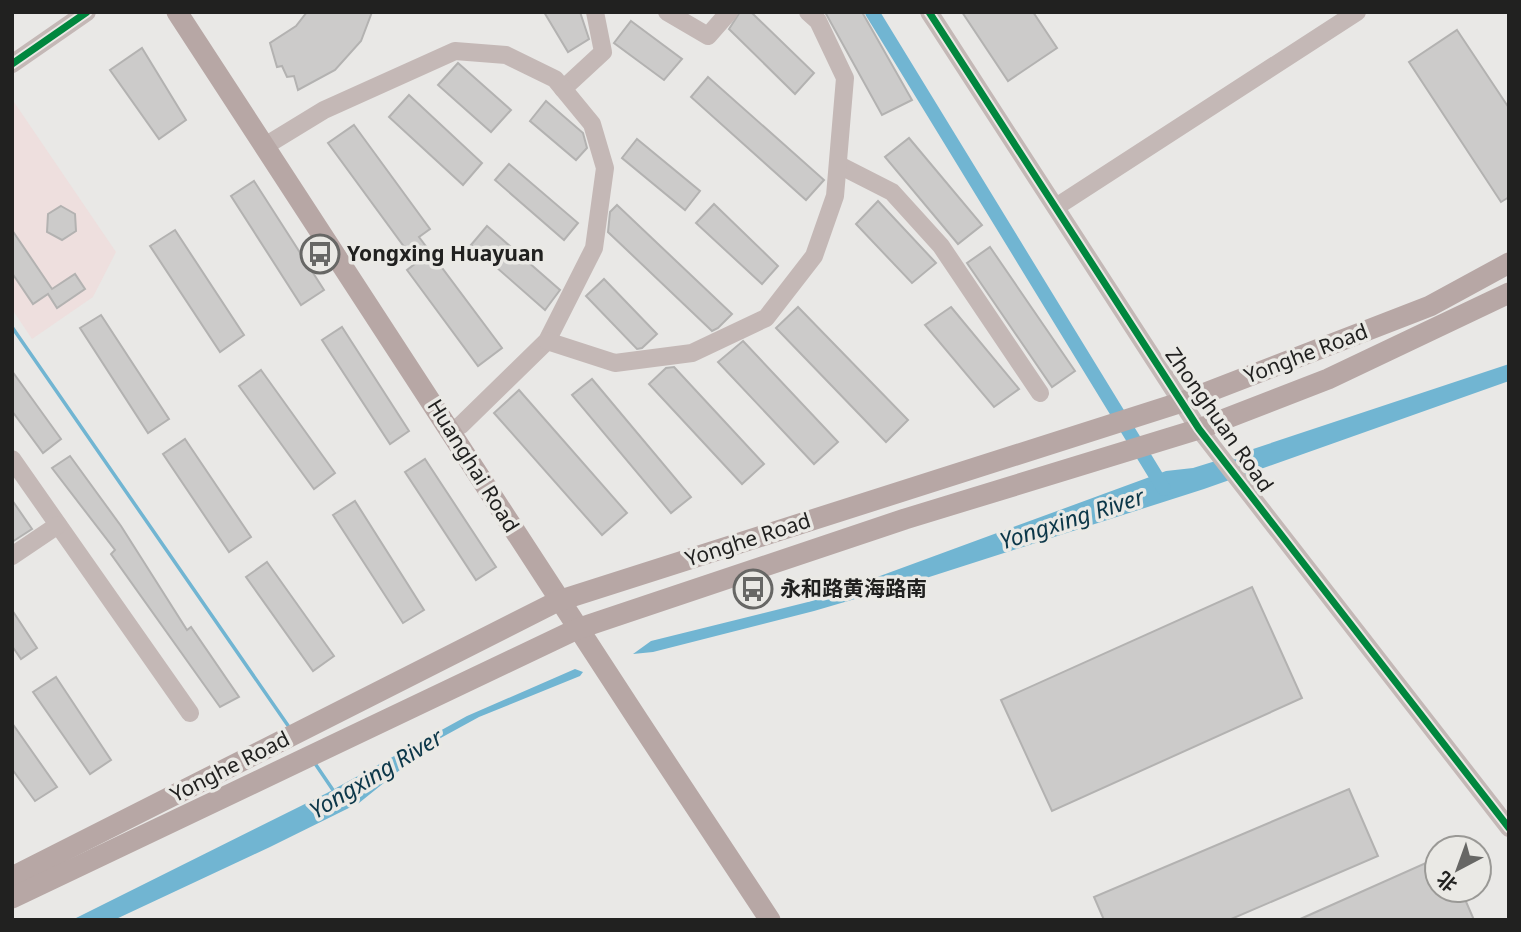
<svg xmlns="http://www.w3.org/2000/svg" width="1521" height="932" viewBox="0 0 1521 932" font-family="'Noto Sans','Noto Sans SC',sans-serif">
	<rect width="100%" height="100%" fill="#e9e8e6"/>
	<path fill="#eedfde" d="M 14,102 L 116,252 L 93,297 L 32,339 L 12,309 Z"/>
	<g fill="#71b5d2">
		<path d="M 1509,364 L 1509,381 L 1204,489 L 923,579 L 814,611 L 653,652 L 633,654 L 651,641 L 812,601 L 1166,471 L 1193,468 L 1238,454 Z"/>
		<path d="M 575,669 L 583,672 L 580,676 L 479,717 L 437,740 L 359,803 L 270,847 L 114,920 L 72,920 L 327,793 L 467,716 Z"/>
	</g>
	<g fill="none" stroke-linecap="round" stroke-linejoin="round">
		<g stroke="#71b5d2" stroke-width="3.5">
			<path d="M 12,327 L 289,727"/>
			<path d="M 314,762 L 335,793"/>
		</g>
		<path stroke="#71b5d2" stroke-width="14" d="M 872,12 L 1164,489"/>
	</g>
	<g fill="#cccbca" stroke="#b3b2b1" stroke-width="2">
		<path d="M 307,12 L 372,12 L 361,41 L 335,70 L 298,90 L 294,76 L 287,77 L 282,66 L 277,67 L 270,43 L 296,26 Z"/>
		<path d="M 544,12 L 580,12 L 589,39 L 568,52 Z"/>
		<path d="M 740,12 L 751,12 L 814,73 L 795,94 L 729,29 Z"/>
		<path d="M 825,12 L 862,12 L 912,100 L 882,115 Z"/>
		<path d="M 962,12 L 1033,12 L 1057,48 L 1008,81 Z"/>
		<path d="M 631,21 L 682,59 L 664,80 L 614,43 Z"/>
		<path d="M 1457,30 L 1509,108 L 1509,197 L 1501,202 L 1409,62 Z"/>
		<path d="M 142,48 L 186,120 L 159,139 L 110,70 Z"/>
		<path d="M 458,63 L 511,110 L 491,132 L 438,85 Z"/>
		<path d="M 708,77 L 824,180 L 806,200 L 691,97 Z"/>
		<path d="M 409,95 L 482,163 L 463,185 L 389,117 Z"/>
		<path d="M 546,101 L 583,133 L 587,148 L 576,160 L 530,121 Z"/>
		<path d="M 354,125 L 430,229 L 419,237 L 502,348 L 478,366 L 407,270 L 416,263 L 328,143 Z"/>
		<path d="M 909,138 L 982,225 L 958,244 L 885,157 Z"/>
		<path d="M 637,139 L 700,191 L 685,210 L 622,158 Z"/>
		<path d="M 509,164 L 578,223 L 564,240 L 495,180 Z"/>
		<path d="M 254,181 L 324,290 L 301,305 L 231,196 Z"/>
		<path d="M 878,201 L 936,263 L 912,283 L 856,224 Z"/>
		<path d="M 714,204 L 778,266 L 762,284 L 696,223 Z"/>
		<path d="M 617,205 L 732,314 L 718,328 L 712,331 L 608,232 L 610,212 Z"/>
		<path d="M 61,206 L 75,214 L 76,231 L 62,240 L 47,232 L 48,214 Z"/>
		<path d="M 487,226 L 560,290 L 545,310 L 471,245 Z"/>
		<path d="M 12,230 L 52,289 L 75,274 L 85,289 L 57,308 L 48,294 L 33,304 L 12,273 Z"/>
		<path d="M 175,230 L 244,335 L 220,352 L 150,246 Z"/>
		<path d="M 990,247 L 1075,371 L 1052,387 L 967,263 Z"/>
		<path d="M 604,279 L 657,334 L 642,348 L 637,349 L 586,296 Z"/>
		<path d="M 798,307 L 908,420 L 886,442 L 776,328 Z"/>
		<path d="M 951,307 L 1019,389 L 994,407 L 925,325 Z"/>
		<path d="M 101,315 L 169,419 L 148,433 L 80,328 Z"/>
		<path d="M 342,327 L 409,431 L 390,444 L 322,340 Z"/>
		<path d="M 743,341 L 838,442 L 814,464 L 718,362 Z"/>
		<path d="M 674,367 L 764,464 L 742,484 L 649,384 L 666,368 Z"/>
		<path d="M 261,370 L 335,473 L 314,489 L 239,386 Z"/>
		<path d="M 12,371 L 61,439 L 43,453 L 12,411 Z"/>
		<path d="M 592,379 L 691,497 L 671,513 L 572,395 Z"/>
		<path d="M 519,390 L 627,513 L 602,535 L 494,413 Z"/>
		<path d="M 185,439 L 251,537 L 229,552 L 163,454 Z"/>
		<path d="M 70,456 L 121,526 L 187,630 L 191,627 L 239,697 L 220,707 L 111,554 L 115,550 L 52,468 Z"/>
		<path d="M 425,459 L 496,567 L 476,580 L 405,472 Z"/>
		<path d="M 12,500 L 32,529 L 12,542 Z"/>
		<path d="M 355,501 L 424,610 L 403,623 L 333,515 Z"/>
		<path d="M 267,562 L 334,656 L 313,671 L 246,577 Z"/>
		<path d="M 1252,587 L 1302,698 L 1052,811 L 1001,700 Z"/>
		<path d="M 12,610 L 37,648 L 21,659 L 12,646 Z"/>
		<path d="M 56,677 L 111,760 L 90,774 L 33,692 Z"/>
		<path d="M 12,723 L 57,787 L 35,801 L 12,769 Z"/>
		<path d="M 1349,789 L 1378,856 L 1229,920 L 1104,920 L 1094,897 Z"/>
		<path d="M 1437,858 L 1437,890 L 1461,890 L 1474,920 L 1298,920 Z"/>
	</g>
	<g fill="none" stroke-linecap="round" stroke-linejoin="round">
		<g stroke="#c4b8b6" stroke-width="18">
			<path d="M 667,12 L 708,36 L 729,12"/>
			<path d="M 929,12 L 1199,429 L 1509,828"/>
			<path d="M 12,64 L 87,12"/>
			<path d="M 563,89 L 603,52 L 595,12"/>
			<path d="M 265,146 L 324,110 L 455,51 L 506,55 L 555,79 L 592,124 L 605,168 L 594,248 L 547,341 L 461,425 L 451,431"/>
			<path d="M 839,165 L 892,192 L 941,246 L 1040,393"/>
			<path d="M 1056,207 L 1357,12"/>
			<path d="M 547,341 L 615,363 L 692,353 L 766,318 L 814,256 L 835,196 L 845,78 L 818,21 L 808,12"/>
			<path d="M 12,459 L 190,713"/>
			<path d="M 12,556 L 58,525"/>
		</g>
		<g stroke="#b7a7a5" stroke-width="21">
			<path d="M 177,12 C 375,315 570,619 770,920"/>
			<path d="M 12,877 L 558,601 L 1182,402 L 1430,306 L 1509,263"/>
			<path d="M 12,898 L 577,629 L 905,519 L 1199,429 L 1328,379 L 1509,293"/>
		</g>
		<defs>
			<g id="cycleway">
				<path d="M 929,12 L 1199,429 L 1509,828"/>
				<path d="M 12,64 L 87,12"/>
			</g>
		</defs>
		<use href="#cycleway" stroke="#eae9e5" stroke-width="11"/>
		<use href="#cycleway" stroke="#00873e" stroke-width="7"/>
	</g>
	<defs>
		<symbol id="bus-ring" viewBox="-11 -11 22 22"><circle r="9.5" fill="#eae9e5" stroke="#676765" stroke-width="1.5"/><path d="M-5-6H5V4H4V6H2V4H-2V6H-4V4H-5ZM-3.5-4V0h7V-4ZM-3.5 1.2v1.5H-2V1.2ZM2 1.2v1.5H3.5V1.2Z" fill="#676765"/></symbol>
	</defs>
	<g fill-rule="evenodd">
		<use href="#bus-ring" x="298" y="232" width="44" height="44"/>
		<use href="#bus-ring" x="731" y="567" width="44" height="44"/>
	</g>
	<g text-anchor="middle" stroke-width="7" stroke-linejoin="round" paint-order="stroke">
		<g font-size="21" font-weight="bold" fill="#212120" stroke="#eae9e5" text-anchor="start">
			<text x="347" y="261">Yongxing Huayuan</text>
			<text x="780" y="596">永和路黄海路南</text>
		</g>
		<g font-size="21" fill="#212120" stroke="#eae9e5">
			<text transform="translate(1306 354) rotate(-21)" y="7">Yonghe Road</text>
			<text transform="translate(1219 420) rotate(55)" y="7">Zhonghuan Road</text>
			<text transform="translate(473 466) rotate(58)" y="7">Huanghai Road</text>
			<text transform="translate(748 540) rotate(-18)" y="7">Yonghe Road</text>
			<text transform="translate(230 767) rotate(-27)" y="7">Yonghe Road</text>
		</g>
		<g font-size="23" font-style="italic" fill="#0c3749" stroke="#eae9e5">
			<text transform="translate(1072 519) rotate(-18)" y="8">Yongxing River</text>
			<text transform="translate(376 774) rotate(-31)" y="8">Yongxing River</text>
		</g>
	</g>
	<rect width="1521" height="932" fill="none" stroke="#212120" stroke-width="28"/>
	<g transform="translate(1458 869) rotate(221)"><circle r="33" fill="#eae9e5" stroke="#9a9996" stroke-width="2"/>
	<path d="M0-5L12 26L0 18L-12 26Z" fill="#676765"/>
	<text y="-10" font-size="19" font-weight="bold" text-anchor="middle" fill="#212120">北</text>
	</g>
</svg>
